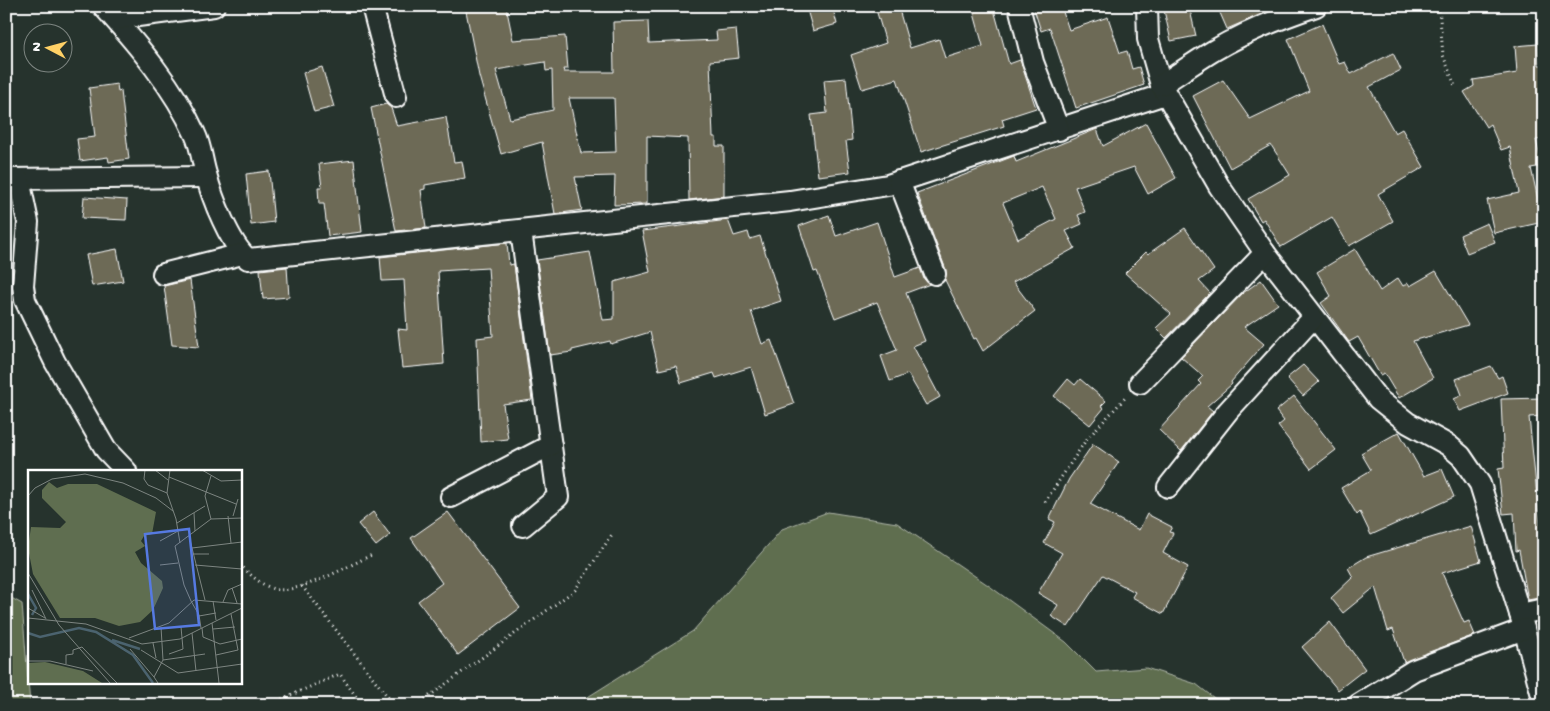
<svg xmlns="http://www.w3.org/2000/svg" width="1550" height="711" viewBox="0 0 1550 711" font-family="'Gochi Hand',sans-serif">
	<rect width="100%" height="100%" fill="#26332d"/>
	<filter id="ink" filterUnits="userSpaceOnUse"><feTurbulence type="fractalNoise" baseFrequency=".02" numOctaves="2"/><feDisplacementMap in="SourceGraphic" scale="10" xChannelSelector="R" yChannelSelector="G"/><feConvolveMatrix kernelMatrix="1 2 1 2 8 2 1 2 1" color-interpolation-filters="sRGB"/></filter>
	<g filter="url(#ink)">
		<g fill="#5f6e50" stroke="#afb6a8">
			<path d="M 828,512 L 897,523 L 988,585 L 1066,642 L 1096,672 L 1146,668 L 1196,684 L 1223,705 L 575,705 L 693,631 L 782,529 Z"/>
			<path d="M 6,595 L 22,604 L 30,705 L 6,705 Z"/>
		</g>
		<g fill="#6d6a56" stroke="#fff" fill-rule="evenodd">
			<path d="M 465,6 L 506,6 L 513,40 L 565,36 L 568,69 L 563,69 L 564,72 L 614,72 L 613,22 L 648,21 L 649,43 L 717,40 L 716,31 L 736,29 L 739,58 L 710,61 L 713,137 L 716,137 L 716,146 L 724,146 L 724,196 L 689,200 L 688,138 L 647,136 L 647,204 L 614,205 L 615,176 L 575,177 L 582,210 L 555,214 L 542,142 L 501,154 L 479,76 ZM 545,62 L 546,71 L 552,70 L 553,110 L 510,119 L 496,70 ZM 569,98 L 614,98 L 616,152 L 581,153 Z"/>
			<path d="M 806,6 L 832,6 L 837,24 L 813,31 Z"/>
			<path d="M 875,6 L 898,6 L 910,48 L 939,39 L 945,58 L 983,46 L 972,6 L 993,6 L 1009,64 L 1020,60 L 1036,108 L 1002,119 L 1004,126 L 921,152 L 897,79 L 862,89 L 851,55 L 886,43 Z"/>
			<path d="M 1033,6 L 1061,6 L 1069,30 L 1108,17 L 1120,53 L 1127,51 L 1132,69 L 1139,67 L 1144,85 L 1076,108 L 1050,28 L 1041,31 Z"/>
			<path d="M 1163,6 L 1189,6 L 1196,36 L 1171,41 Z"/>
			<path d="M 1217,6 L 1280,6 L 1227,29 Z"/>
			<path d="M 1322,24 L 1339,64 L 1345,62 L 1351,74 L 1393,53 L 1401,70 L 1369,87 L 1395,133 L 1402,129 L 1424,167 L 1378,194 L 1393,221 L 1349,246 L 1332,217 L 1281,247 L 1264,219 L 1261,221 L 1248,199 L 1290,175 L 1271,145 L 1230,168 L 1193,96 L 1223,80 L 1250,119 L 1309,91 L 1288,39 Z"/>
			<path d="M 1538,44 L 1539,65 L 1544,65 L 1544,139 L 1536,140 L 1542,166 L 1531,168 L 1543,222 L 1494,233 L 1487,200 L 1519,193 L 1510,147 L 1501,150 L 1490,124 L 1486,127 L 1464,92 L 1474,86 L 1473,80 L 1517,73 L 1515,46 Z"/>
			<path d="M 322,67 L 334,107 L 314,112 L 303,73 Z"/>
			<path d="M 846,78 L 852,140 L 846,141 L 850,172 L 818,176 L 811,115 L 827,113 L 824,80 Z"/>
			<path d="M 117,84 L 118,92 L 121,91 L 129,159 L 109,162 L 108,157 L 80,161 L 77,139 L 95,137 L 89,88 Z"/>
			<path d="M 386,104 L 391,108 L 397,126 L 446,117 L 454,162 L 462,161 L 465,178 L 425,185 L 425,189 L 421,190 L 426,228 L 396,231 L 371,108 Z"/>
			<path d="M 1146,123 L 1176,178 L 1148,194 L 1134,167 L 1075,187 L 1085,212 L 1078,215 L 1082,224 L 1066,231 L 1075,248 L 1013,282 L 1035,311 L 983,351 L 976,338 L 974,339 L 945,280 L 946,270 L 917,193 L 1014,156 L 1016,162 L 1097,129 L 1103,146 ZM 1042,187 L 1056,219 L 1018,239 L 1003,203 Z"/>
			<path d="M 354,160 L 362,232 L 328,236 L 324,204 L 319,204 L 318,187 L 322,187 L 319,164 Z"/>
			<path d="M 269,171 L 274,222 L 251,225 L 246,174 Z"/>
			<path d="M 84,197 L 127,200 L 126,220 L 82,218 Z"/>
			<path d="M 829,215 L 836,236 L 877,222 L 895,277 L 920,268 L 924,279 L 930,284 L 906,293 L 925,341 L 913,346 L 940,397 L 926,405 L 908,374 L 890,381 L 881,356 L 897,350 L 877,302 L 835,318 L 817,271 L 814,272 L 799,226 Z"/>
			<path d="M 728,220 L 734,236 L 748,232 L 750,239 L 760,236 L 781,301 L 751,311 L 762,344 L 771,340 L 794,404 L 765,414 L 751,367 L 716,378 L 714,373 L 681,383 L 676,366 L 659,370 L 650,332 L 611,344 L 610,341 L 572,350 L 572,352 L 550,355 L 537,260 L 590,252 L 603,320 L 614,319 L 614,282 L 650,272 L 642,231 Z"/>
			<path d="M 1487,223 L 1495,242 L 1467,253 L 1460,235 Z"/>
			<path d="M 1185,228 L 1214,270 L 1199,281 L 1210,293 L 1166,338 L 1156,328 L 1171,314 L 1125,273 L 1146,252 L 1148,254 Z"/>
			<path d="M 507,243 L 509,265 L 514,264 L 532,400 L 503,404 L 508,439 L 481,442 L 477,338 L 493,336 L 488,268 L 438,271 L 444,364 L 402,368 L 398,329 L 407,330 L 404,280 L 382,281 L 380,257 Z"/>
			<path d="M 117,249 L 123,281 L 92,286 L 86,255 Z"/>
			<path d="M 1355,249 L 1380,291 L 1398,278 L 1403,286 L 1408,283 L 1410,286 L 1436,271 L 1468,325 L 1413,341 L 1433,378 L 1399,398 L 1384,373 L 1380,375 L 1358,337 L 1349,342 L 1321,303 L 1331,296 L 1317,272 Z"/>
			<path d="M 287,267 L 289,297 L 263,299 L 260,270 Z"/>
			<path d="M 190,280 L 199,347 L 172,345 L 164,286 Z"/>
			<path d="M 1261,280 L 1278,304 L 1244,327 L 1264,344 L 1231,382 L 1232,384 L 1207,406 L 1213,411 L 1181,451 L 1159,430 L 1201,384 L 1198,381 L 1203,376 L 1181,357 L 1243,293 Z"/>
			<path d="M 1303,365 L 1319,382 L 1303,396 L 1287,378 Z"/>
			<path d="M 1491,366 L 1498,378 L 1502,376 L 1508,393 L 1460,411 L 1454,399 L 1462,395 L 1456,379 Z"/>
			<path d="M 1068,379 L 1075,385 L 1080,379 L 1106,401 L 1101,406 L 1104,408 L 1090,425 L 1054,396 Z"/>
			<path d="M 1294,396 L 1336,450 L 1311,469 L 1278,426 L 1284,421 L 1276,411 Z"/>
			<path d="M 1544,398 L 1544,416 L 1529,417 L 1540,525 L 1544,524 L 1544,597 L 1528,600 L 1519,550 L 1516,551 L 1514,513 L 1503,514 L 1498,469 L 1504,468 L 1501,399 Z"/>
			<path d="M 1399,432 L 1424,476 L 1442,469 L 1454,497 L 1371,535 L 1360,512 L 1357,515 L 1341,488 L 1371,470 L 1361,453 Z"/>
			<path d="M 1093,444 L 1119,462 L 1090,504 L 1139,530 L 1147,514 L 1172,527 L 1169,532 L 1173,533 L 1163,553 L 1188,567 L 1163,614 L 1132,597 L 1135,592 L 1103,575 L 1068,627 L 1051,616 L 1058,605 L 1038,593 L 1062,553 L 1044,543 L 1055,522 L 1049,519 L 1069,479 Z"/>
			<path d="M 373,512 L 390,535 L 376,546 L 358,524 Z"/>
			<path d="M 448,512 L 520,608 L 458,655 L 418,601 L 442,583 L 411,538 Z"/>
			<path d="M 1471,526 L 1481,561 L 1442,573 L 1464,623 L 1469,621 L 1475,635 L 1404,662 L 1393,629 L 1388,631 L 1375,587 L 1343,613 L 1331,598 L 1353,577 L 1348,568 L 1366,557 Z"/>
			<path d="M 1330,622 L 1365,669 L 1338,690 L 1302,647 Z"/>
		</g>
		<g fill="none" stroke-linecap="round" stroke-linejoin="round">
			<defs>
				<g id="street">
					<path d="M 103,6 C 137,44 174,87 195,134 C 201,146 202,161 206,174 C 212,198 230,244 248,259 L 790,201 L 888,185 L 1165,94"/>
					<path d="M 372,6 L 396,97"/>
					<path d="M 1019,6 L 1033,62 L 1059,130"/>
					<path d="M 1147,6 L 1148,39 L 1161,85 L 1219,186 L 1265,253 L 1378,399 L 1408,423 L 1448,445 L 1461,456 L 1480,484 L 1520,614 L 1544,703"/>
					<path d="M 115,19 L 214,6"/>
					<path d="M 1161,85 C 1178,74 1195,62 1213,51 C 1245,32 1280,18 1316,6"/>
					<path d="M 6,179 L 206,177"/>
					<path d="M 19,179 L 28,222 L 23,286 L 25,300 L 55,362 L 106,450 L 126,471"/>
					<path d="M 899,181 L 935,274"/>
					<path d="M 521,231 L 558,497 L 523,526"/>
					<path d="M 163,274 L 242,254"/>
					<path d="M 1140,383 L 1265,253"/>
					<path d="M 1168,487 L 1228,411 L 1313,318"/>
					<path d="M 451,497 L 551,445"/>
					<path d="M 1520,614 L 1544,609"/>
					<path d="M 1358,705 L 1414,670 L 1524,629"/>
				</g>
			</defs>
			<use href="#street" stroke="#fff" stroke-width="24"/>
			<g stroke="#fff" stroke-width="3" stroke-dasharray="1 4" stroke-linecap="butt">
				<path d="M 1439,6 L 1443,55 L 1455,86"/>
				<path d="M 1045,502 L 1086,440 L 1125,398"/>
				<path d="M 240,564 C 249,574 259,583 271,588 C 294,598 351,564 374,554"/>
				<path d="M 302,586 L 394,705"/>
				<path d="M 1029,701 L 1032,705"/>
				<path d="M 268,705 L 340,674 L 362,705"/>
				<path d="M 417,705 L 575,590 L 613,533"/>
			</g>
			<use href="#street" stroke="#26332d" stroke-width="20"/>
		</g>
	</g>
	<g transform="translate(28 470)">
		<rect width="214" height="214" fill="#26332d"/>
		<path d="M 21,12 L 29,18 L 40,14 L 69,14 L 128,42 L 124,64 L 116,66 L 113,71 L 117,76 L 107,82 L 113,93 L 134,111 L 135,118 L 125,140 L 112,152 L 91,156 L 67,148 L 32,148 L 5,104 L 0,78 L 3,57 L 32,58 L 38,52 L 14,28 L 14,20 ZM 17,192 L 55,201 L 74,213 L 0,213 L 0,193 Z" fill="#5f6e50"/>
		<path fill="none" stroke="#4b636f" stroke-width="2.5" d="M 0,124 L 8,138 L 4,145M 0,163 L 12,167 L 51,158 L 68,162 L 105,185 L 125,213M 84,170 L 112,179"/>
		<path fill="none" stroke="#7d8581" stroke-width="1" d="M 117,0 L 116,9 L 120,15 L 139,23M 127,0 L 140,10M 142,0 L 139,23 L 148,49 L 152,73M 174,0 L 193,11 L 214,10M 141,7 L 208,34M 0,26 L 7,18 L 24,9 L 57,4 L 95,13 L 128,28 L 145,41M 166,43 L 167,61M 200,46 L 203,73M 205,46 L 210,29M 183,49 L 177,26 L 183,6M 149,53 L 177,36M 161,66 L 177,130M 132,71 L 150,61M 164,78 L 214,72M 165,84 L 181,84M 132,95 L 150,93M 167,95 L 214,99M 0,103 L 31,155 L 82,213M 204,118 L 209,133M 4,120 L 18,149M 163,131 L 156,115 L 147,76 L 183,49 L 214,48M 163,131 L 171,145 L 173,158M 185,131 L 188,150M 195,132 L 200,120 L 214,114M 0,138 L 17,148M 171,146 L 188,143M 0,148 L 58,154 L 114,174 L 152,169 L 214,138M 184,153 L 191,213M 174,158 L 175,167 L 192,174 L 214,169M 185,159 L 207,157M 164,163 L 168,201M 101,168 L 141,153 L 166,130 L 214,134M 125,173 L 128,188M 102,179 L 126,207M 113,180 L 150,203 L 214,194M 141,184 L 155,179 L 153,157M 188,185 L 210,180 L 203,144M 135,190 L 177,184M 0,191 L 22,191 L 65,201M 38,194 L 38,185 L 45,184 L 45,180 L 54,177 L 89,213M 130,213 L 126,207 L 135,190 L 133,157"/>
		<path fill="#567ae2" fill-opacity="0.15" stroke="#567ae2" stroke-width="2.5" d="M 161,59 L 171,155 L 127,159 L 117,64 Z"/>
		<rect width="214" height="214" fill="none" stroke="#fff" stroke-width="2.5"/>
	</g>
	<rect width="1550" height="711" fill="none" stroke="#26332d" stroke-width="25"/>
	<rect x="12" y="12" width="1525" height="686" fill="none" stroke="#fff" stroke-width="2" filter="url(#ink)"/>
	<g transform="translate(48 48) rotate(276)"><circle r="24" fill="#26332d" stroke="#7d8581"/>
	<path d="M0-4L9 19L0 12L-9 19Z" fill="#ffd166"/>
	<text y="-8" font-size="14" font-weight="bold" text-anchor="middle" fill="#ffffff">N</text>
	</g>
</svg>
